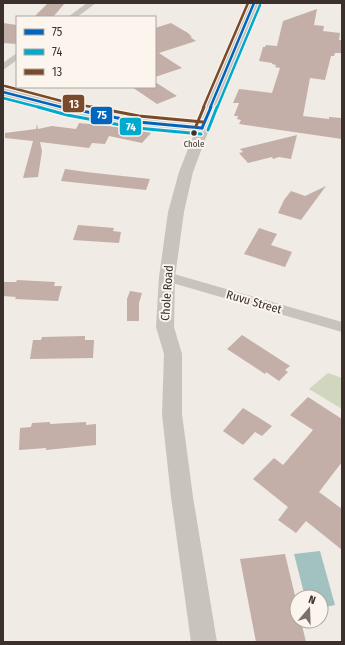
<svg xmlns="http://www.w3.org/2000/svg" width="345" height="645" viewBox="0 0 345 645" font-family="'Fira Sans Condensed',sans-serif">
	<rect width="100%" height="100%" fill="#f0ebe5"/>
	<path fill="#d1d6bf" d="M 328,373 L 342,378 L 342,409 L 309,389 Z"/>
	<path fill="#a1c2c1" d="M 320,551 L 335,605 L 321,608 L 321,597 L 305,597 L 294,554 Z"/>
	<g fill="#c3afa7">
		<path d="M 48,3 L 65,3 L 53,17 L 34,17 Z"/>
		<path d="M 317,9 L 314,25 L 324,26 L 323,31 L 340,33 L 339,40 L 342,40 L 342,53 L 335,53 L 334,56 L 331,56 L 325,80 L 310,78 L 303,116 L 329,119 L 329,117 L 342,118 L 342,139 L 239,124 L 241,120 L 237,119 L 238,116 L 234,116 L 239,103 L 233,103 L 239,89 L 272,93 L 280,68 L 275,67 L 276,65 L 272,64 L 272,63 L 259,61 L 263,47 L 265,47 L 266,45 L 277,46 L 283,21 Z"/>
		<path d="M 3,23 L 17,25 L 17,44 L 3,43 Z"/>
		<path d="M 171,23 L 188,33 L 192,37 L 190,37 L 196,41 L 159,53 L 182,68 L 155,77 L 155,28 Z"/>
		<path d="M 155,82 L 177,96 L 157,104 L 132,87 L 155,87 Z"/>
		<path d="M 79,123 L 127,128 L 151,133 L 142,143 L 109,136 L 105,144 L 92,143 L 89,148 L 40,142 L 42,151 L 38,177 L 23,178 L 33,141 L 5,138 L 5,133 L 36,129 L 37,124 L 38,129 L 52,126 L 76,129 Z"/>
		<path d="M 297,135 L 291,159 L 279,157 L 273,159 L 272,157 L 248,163 L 239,153 L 243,152 L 240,149 Z"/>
		<path d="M 65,169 L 86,172 L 150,179 L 146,190 L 61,181 Z"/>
		<path d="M 326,186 L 301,220 L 278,213 L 284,200 L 291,191 L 305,196 Z"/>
		<path d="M 78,225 L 114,228 L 113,231 L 121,232 L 119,243 L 73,240 Z"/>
		<path d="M 259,228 L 277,234 L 271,245 L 292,252 L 285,267 L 244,254 Z"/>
		<path d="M 17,280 L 55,282 L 54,286 L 62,286 L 58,301 L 15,299 L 16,297 L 3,296 L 3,282 L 16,282 Z"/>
		<path d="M 130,291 L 142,293 L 139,303 L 139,321 L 127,321 L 127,299 Z"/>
		<path d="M 242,335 L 290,366 L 285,370 L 288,372 L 279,381 L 266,372 L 265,374 L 227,349 Z"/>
		<path d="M 85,336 L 85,340 L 94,340 L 93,358 L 30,359 L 33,340 L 41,340 L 42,337 Z"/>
		<path d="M 308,397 L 342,419 L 342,462 L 319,492 L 342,509 L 342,550 L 306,521 L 296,533 L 278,520 L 288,507 L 253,479 L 274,458 L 283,465 L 313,430 L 290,415 Z"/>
		<path d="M 243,408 L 272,426 L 262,436 L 255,432 L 243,445 L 223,431 Z"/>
		<path d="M 50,422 L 50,424 L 86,422 L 86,425 L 96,424 L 96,445 L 46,450 L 46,448 L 19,450 L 20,428 L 31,427 L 32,423 Z"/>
		<path d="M 285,554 L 297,604 L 297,621 L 301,621 L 306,642 L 256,642 L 240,559 Z"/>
	</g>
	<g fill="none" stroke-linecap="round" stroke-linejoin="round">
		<g fill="#c9c3be" fill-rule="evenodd">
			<path d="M 87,3 L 96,3 L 77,17 L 68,17 Z"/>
			<path d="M 17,53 L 17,60 L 3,70 L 3,63 Z"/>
			<path d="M 167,272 L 342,322 L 342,332 L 162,280 L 160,277 L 162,274 Z"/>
		</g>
		<path fill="#c9c3be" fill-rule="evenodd" d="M 249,3 L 259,3 L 234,63 L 193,172 L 184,212 L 175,277 L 174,327 L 182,354 L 182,414 L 193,497 L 217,642 L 191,642 L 171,497 L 162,414 L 164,354 L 156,327 L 159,277 L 168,212 L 179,172 L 195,131 L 138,126 L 68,113 L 3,96 L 3,88 L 69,105 L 138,118 L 198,124 L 222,63 Z"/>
		<defs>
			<g id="bus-1-far1">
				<path d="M 3,92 L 65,108"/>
				<path d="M 210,108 L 254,3"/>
			</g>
			<g id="bus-1">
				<path d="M 62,107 L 138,122 L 202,128"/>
				<path d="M 202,128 L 211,107"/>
			</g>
			<g id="bus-2-far1">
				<path d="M 3,98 L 42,108"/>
				<path d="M 217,108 L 260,5"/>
			</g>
			<g id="bus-2">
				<path d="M 38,107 L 67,115 L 137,128 L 201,134"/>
				<path d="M 208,130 L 217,107"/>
			</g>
			<g id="bus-3-far1">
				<path d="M 5,86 L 69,103 L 98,108"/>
				<path d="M 203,108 L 248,3"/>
			</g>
			<g id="bus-3">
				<path d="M 92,107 L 139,116 L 203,122"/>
				<path d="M 196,126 L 204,107"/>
			</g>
		</defs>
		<use href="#bus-1-far1" stroke="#fbf5ee" stroke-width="4.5"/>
		<use href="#bus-1" stroke="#fbf5ee" stroke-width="5.5"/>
		<use href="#bus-2-far1" stroke="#fbf5ee" stroke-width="4.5"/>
		<use href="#bus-2" stroke="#fbf5ee" stroke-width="5.5"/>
		<use href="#bus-3-far1" stroke="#fbf5ee" stroke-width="4.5"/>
		<use href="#bus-3" stroke="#fbf5ee" stroke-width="5.5"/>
		<use href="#bus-1-far1" stroke="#0065bd" stroke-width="2.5"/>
		<use href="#bus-1" stroke="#0065bd" stroke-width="3"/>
		<use href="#bus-2-far1" stroke="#00a9ce" stroke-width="2.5"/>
		<use href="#bus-2" stroke="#00a9ce" stroke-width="3"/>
		<use href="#bus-3-far1" stroke="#7a4b2a" stroke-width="2.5"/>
		<use href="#bus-3" stroke="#7a4b2a" stroke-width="3"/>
	</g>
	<circle fill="#3b302b" stroke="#fbf5ee" stroke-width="1.5" cx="194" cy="133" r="3.5"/>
	<g text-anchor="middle" stroke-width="4" stroke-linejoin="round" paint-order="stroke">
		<g font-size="9" fill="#3b302b" stroke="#fbf5ee">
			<text x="194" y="147">Chole</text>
		</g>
		<g font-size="12" fill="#3b302b" stroke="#fbf5ee">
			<text transform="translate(167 293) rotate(-86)" y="4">Chole Road</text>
			<text transform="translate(254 302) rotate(16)" y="4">Ruvu Street</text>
		</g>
	</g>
	<g stroke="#fbf5ee" stroke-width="1.5">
		<rect x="62" y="94" width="23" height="19" rx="4" fill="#7a4b2a"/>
		<rect x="90" y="106" width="23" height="19" rx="4" fill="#0065bd"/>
		<rect x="119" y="117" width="23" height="19" rx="4" fill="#00a9ce"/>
	</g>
	<g font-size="11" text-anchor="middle" font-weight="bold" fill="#fff">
		<text x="74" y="108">13</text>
		<text x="102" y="119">75</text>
		<text x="131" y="131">74</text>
	</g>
	<rect width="345" height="645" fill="none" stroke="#3b302b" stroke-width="8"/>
	<rect x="16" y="16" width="140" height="72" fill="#fbf5ee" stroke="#aea6a0"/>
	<rect x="24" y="29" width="20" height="6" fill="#0065bd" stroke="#aea6a0"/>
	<text x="52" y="36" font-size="12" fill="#3b302b">75</text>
	<rect x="24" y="49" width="20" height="6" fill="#00a9ce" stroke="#aea6a0"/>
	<text x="52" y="56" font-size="12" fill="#3b302b">74</text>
	<rect x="24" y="69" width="20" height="6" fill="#7a4b2a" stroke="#aea6a0"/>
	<text x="52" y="76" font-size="12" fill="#3b302b">13</text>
	<g transform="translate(309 609) rotate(19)"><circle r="19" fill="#fbf5ee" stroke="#aea6a0"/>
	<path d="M0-3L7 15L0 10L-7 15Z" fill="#7a716c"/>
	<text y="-6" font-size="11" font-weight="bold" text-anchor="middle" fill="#3b302b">N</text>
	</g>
</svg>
